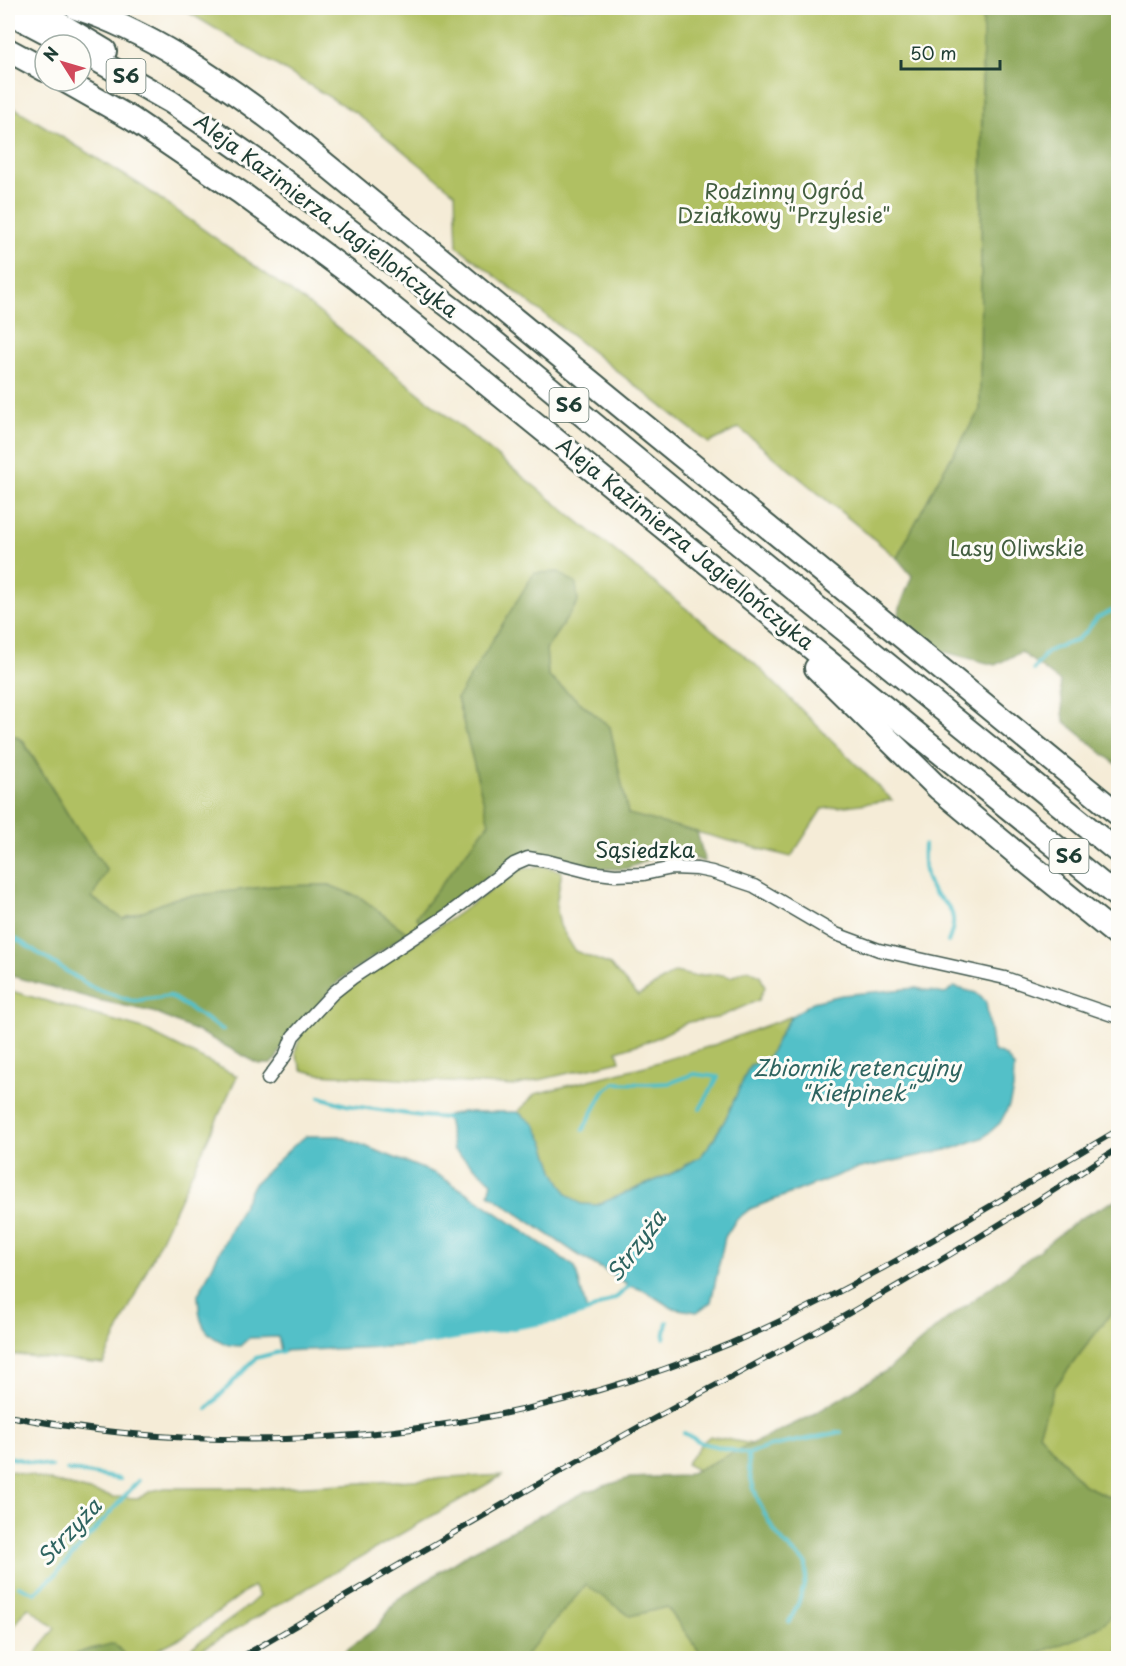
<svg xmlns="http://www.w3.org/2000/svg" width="1126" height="1666" viewBox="0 0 1126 1666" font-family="'Playpen Sans',sans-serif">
	<rect width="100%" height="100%" fill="#fdfcf7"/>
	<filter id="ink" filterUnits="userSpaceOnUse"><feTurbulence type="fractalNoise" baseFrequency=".0167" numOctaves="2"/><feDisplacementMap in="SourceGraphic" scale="12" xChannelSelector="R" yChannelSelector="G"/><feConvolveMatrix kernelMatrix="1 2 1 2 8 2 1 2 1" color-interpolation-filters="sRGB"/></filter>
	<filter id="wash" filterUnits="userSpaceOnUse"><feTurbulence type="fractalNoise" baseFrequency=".008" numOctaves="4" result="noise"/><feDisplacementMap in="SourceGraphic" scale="24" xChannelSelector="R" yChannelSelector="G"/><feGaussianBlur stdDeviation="1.35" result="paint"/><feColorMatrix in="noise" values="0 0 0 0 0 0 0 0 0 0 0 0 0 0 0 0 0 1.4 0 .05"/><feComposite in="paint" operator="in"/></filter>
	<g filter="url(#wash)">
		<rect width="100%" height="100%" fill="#f5ecd7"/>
		<g fill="#b0c062" stroke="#687e4b" stroke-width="1.5">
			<path d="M 181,8 L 983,8 L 983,17 L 1118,8 L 1118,24 L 982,58 L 980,410 L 939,478 L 897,558 L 739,428 L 709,443 L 457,246 L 455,193 L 356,113 Z"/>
			<path d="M 8,104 L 142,186 L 311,306 L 755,664 L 892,800 L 822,809 L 791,857 L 628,814 L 610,727 L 548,676 L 546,649 L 578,602 L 457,698 L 489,823 L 417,916 L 421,923 L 407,933 L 361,898 L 329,885 L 272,886 L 176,898 L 123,919 L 92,897 L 107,870 L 73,823 L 23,740 L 8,733 Z"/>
			<path d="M 543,866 L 562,871 L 556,905 L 560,926 L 575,951 L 610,965 L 638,996 L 675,972 L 693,976 L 718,974 L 731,977 L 748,969 L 760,975 L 765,987 L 759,1000 L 717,1018 L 688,1022 L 654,1039 L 617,1051 L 620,1061 L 514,1086 L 319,1074 L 302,1070 L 295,1052 L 302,1031 L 339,998 L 348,986 L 449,920 L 521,869 Z"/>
			<path d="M 8,990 L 143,1029 L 237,1076 L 103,1364 L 8,1354 Z"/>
			<path d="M 792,1016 L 783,1029 L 766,1062 L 750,1065 L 725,1120 L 710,1145 L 700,1157 L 673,1173 L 597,1205 L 581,1204 L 567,1194 L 555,1173 L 545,1144 L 518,1112 L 535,1094 L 645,1066 L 711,1046 Z"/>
			<path d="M 1118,1305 L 1118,1501 L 1082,1484 L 1039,1433 L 1054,1388 L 1114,1309 Z"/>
			<path d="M 710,1436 L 768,1447 L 705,1474 L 686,1464 L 702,1443 Z"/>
			<path d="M 8,1470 L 113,1497 L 139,1498 L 151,1491 L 165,1488 L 271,1488 L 503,1475 L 195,1653 L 191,1648 L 242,1611 L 259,1596 L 253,1586 L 186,1635 L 141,1658 L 127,1658 C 112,1634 81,1654 61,1658 C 52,1660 42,1658 33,1658 L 55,1628 L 28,1607 L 8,1635 Z"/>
			<path d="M 586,1584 L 630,1616 L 667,1607 L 704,1658 L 523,1658 Z"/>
			<path d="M 1118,1609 L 1118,1658 L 1024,1658 C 1061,1644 1088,1637 1118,1609 Z"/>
		</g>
		<g fill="#8ca658" stroke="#567246" stroke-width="1.5">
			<path d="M 983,8 L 1118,8 L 1118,766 L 1064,721 L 1060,682 L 1021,652 L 995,665 L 945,652 L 934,653 L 898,624 L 900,607 L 912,576 L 897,558 L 939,478 L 980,410 Z"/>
			<path d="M 559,572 L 576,584 L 578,602 L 546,649 L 548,676 L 610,727 L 628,814 L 697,832 L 705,862 L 683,854 L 664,852 L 636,865 L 625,869 L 596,869 L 544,854 L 516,858 L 421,923 L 416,917 L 489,823 L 457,698 L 534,573 Z"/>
			<path d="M 8,733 L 22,740 L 73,823 L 107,870 L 92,898 L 123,919 L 176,898 L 272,886 L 329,885 L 361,898 L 407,933 L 340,980 L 284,1043 L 276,1059 L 271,1064 L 259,1064 L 205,1035 L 153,1012 L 94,999 L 8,975 Z"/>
			<path d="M 1118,1199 L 1118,1305 L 1114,1309 L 1054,1388 L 1039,1433 L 1082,1484 L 1118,1501 L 1118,1609 L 1103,1624 L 1080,1637 L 1024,1658 L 704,1658 L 667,1607 L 630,1616 L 586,1585 L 523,1658 L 336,1658 L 377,1627 L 398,1599 L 469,1553 L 585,1492 L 630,1478 L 684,1476 L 811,1416 L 889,1369 L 943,1322 L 1006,1276 L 1079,1219 Z"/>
			<path d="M 114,1643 L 127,1658 L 60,1658 Z"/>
		</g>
		<g fill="#52c0c8" stroke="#387e7e" stroke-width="1.5">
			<path d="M 954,987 L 976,993 L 986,1002 L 993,1051 L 1006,1056 L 1014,1067 L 1013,1090 L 1009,1106 L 1000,1123 L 984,1137 L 955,1148 L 852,1170 L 750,1209 L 736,1220 L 725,1237 L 711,1302 L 697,1312 L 672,1308 L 645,1291 L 631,1286 L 577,1254 L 489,1194 L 492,1182 L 453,1149 L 447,1118 L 448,1115 L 463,1112 L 518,1112 L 535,1125 L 545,1144 L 555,1173 L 567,1194 L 581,1204 L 597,1205 L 673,1173 L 700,1157 L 710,1145 L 725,1120 L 750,1065 L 766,1061 L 783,1029 L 792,1016 L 813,1002 L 842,995 L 916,988 L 944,994 Z"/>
			<path d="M 306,1136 L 339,1136 L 436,1174 L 472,1196 L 575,1267 L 587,1312 L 560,1320 L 408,1346 L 281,1351 L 278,1337 L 249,1338 L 240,1346 C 231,1346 226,1345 218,1340 C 199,1330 199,1314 198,1295 L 253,1185 L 291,1148 Z"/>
		</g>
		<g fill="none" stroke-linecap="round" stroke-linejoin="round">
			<g stroke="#52c0c8" stroke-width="4">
				<path d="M 1033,670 L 1047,652 L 1062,645 L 1075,641 L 1086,632 L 1097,618 L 1118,608"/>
				<path d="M 924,845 C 923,862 924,877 933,892 C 937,897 943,900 947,905 C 957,917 953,930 948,942"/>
				<path d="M 8,934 L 93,988 L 132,1001 L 170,996 L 223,1030"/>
				<path d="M 320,1097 L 346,1105 L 421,1116 L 447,1118"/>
				<path d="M 583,1130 L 604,1091 L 615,1083 L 646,1084 L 669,1083 L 694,1074 L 718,1077 L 700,1109"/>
				<path d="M 664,1338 L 667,1322"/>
				<path d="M 408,1346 L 560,1320 L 587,1312 L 617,1297 L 633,1282"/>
				<path d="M 207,1409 L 256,1358 L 283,1351"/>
				<path d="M 684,1433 L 702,1443 L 748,1454 L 768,1447 L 841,1432"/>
				<path d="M 748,1454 C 747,1483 766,1523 785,1544 C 792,1551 799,1557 806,1564 C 807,1583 799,1605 789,1622"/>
				<path d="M 8,1457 L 52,1467"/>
				<path d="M 67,1470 L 120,1479"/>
				<path d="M 19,1586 L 35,1593 L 54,1576 L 139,1480"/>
			</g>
		</g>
	</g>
	<g filter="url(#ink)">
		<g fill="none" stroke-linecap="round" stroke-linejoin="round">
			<defs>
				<path id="street" d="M 268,1079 L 285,1056 L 293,1036 L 333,993 L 352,978 L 446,916 L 514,864 L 528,858 L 547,861 L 590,872 L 615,875 L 644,874 L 672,868 L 697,869 L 712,872 L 754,886 L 836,934 L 879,950 L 1005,978 L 1118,1017"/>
				<g id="highway">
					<path d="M 33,8 L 105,51"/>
					<path d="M 76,8 C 147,31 215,77 274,122 L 1118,814"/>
					<path d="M 8,12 L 48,33"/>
					<path d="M 8,50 L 45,70"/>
					<path d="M 81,51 L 171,102 L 214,131 L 270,170 L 411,277 L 475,326 L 712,522 L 1118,852"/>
					<path d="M 65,81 L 132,119 L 241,193 L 356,278 L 1118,897"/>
					<path d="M 816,668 L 938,788 L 1023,859 L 1118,936"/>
				</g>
			</defs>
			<use href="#street" stroke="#3f574c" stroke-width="15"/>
			<use href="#highway" stroke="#3f574c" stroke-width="26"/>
			<use href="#street" stroke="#fff" stroke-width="12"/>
			<use href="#highway" stroke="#fff" stroke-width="22"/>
			<defs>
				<g id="rail">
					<path d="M 8,1416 C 261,1465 526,1437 761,1330 C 885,1273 1001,1199 1118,1130"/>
					<path d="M 240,1658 C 369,1583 497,1506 628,1433 C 703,1391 779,1353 853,1311 C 943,1260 1032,1206 1118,1148"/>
				</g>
			</defs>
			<use href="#rail" stroke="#1f3d34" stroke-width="6"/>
			<use href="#rail" stroke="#fdfcf7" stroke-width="4" stroke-dasharray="11" stroke-linecap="butt"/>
		</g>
	</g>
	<g text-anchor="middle" stroke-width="6" stroke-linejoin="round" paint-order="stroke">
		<g fill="#fdfcf7" stroke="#62766e" stroke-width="1.5">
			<rect x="106.5" y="59" width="39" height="34" rx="4.5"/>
			<rect x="549.5" y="388" width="39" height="34" rx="4.5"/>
			<rect x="1049.5" y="839" width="39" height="34" rx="4.5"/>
		</g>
		<g font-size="20" font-weight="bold" fill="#1f3d34">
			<text x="126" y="83">S6</text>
			<text x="569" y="412">S6</text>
			<text x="1069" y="863">S6</text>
		</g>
		<g font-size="21" fill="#435e40" stroke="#fdfcf7">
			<text x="784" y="199">Rodzinny Ogród<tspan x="784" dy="24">Działkowy "Przylesie"</tspan></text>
			<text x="1017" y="556">Lasy Oliwskie</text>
		</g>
		<g font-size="21" fill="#1f3d34" stroke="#fdfcf7">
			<text transform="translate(326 216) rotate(37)" y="7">Aleja Kazimierza Jagiellończyka</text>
			<text transform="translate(685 544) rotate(39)" y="7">Aleja Kazimierza Jagiellończyka</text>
			<text x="645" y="858">Sąsiedzka</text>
		</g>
		<g font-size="22" font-style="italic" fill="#2e6460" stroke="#fdfcf7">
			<text x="857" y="1076">Zbiornik retencyjny<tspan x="857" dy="25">"Kiełpinek"</tspan></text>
			<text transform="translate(636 1246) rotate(-53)" y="8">Strzyża</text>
			<text transform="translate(69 1532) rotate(-47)" y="8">Strzyża</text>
		</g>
	</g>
	<rect width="1126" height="1666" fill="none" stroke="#fdfcf7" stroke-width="30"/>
	<g transform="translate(63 63) rotate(307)"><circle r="28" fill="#fdfcf7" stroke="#a4b0a9" stroke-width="1.5"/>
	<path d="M0-4.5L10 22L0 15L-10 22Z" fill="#d1495b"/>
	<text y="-9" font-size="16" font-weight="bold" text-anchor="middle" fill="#1f3d34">N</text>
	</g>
	<path d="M901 60v9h99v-9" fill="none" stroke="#1f3d34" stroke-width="3"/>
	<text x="910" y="60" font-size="18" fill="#1f3d34" stroke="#fdfcf7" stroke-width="4.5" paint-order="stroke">50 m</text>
</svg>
